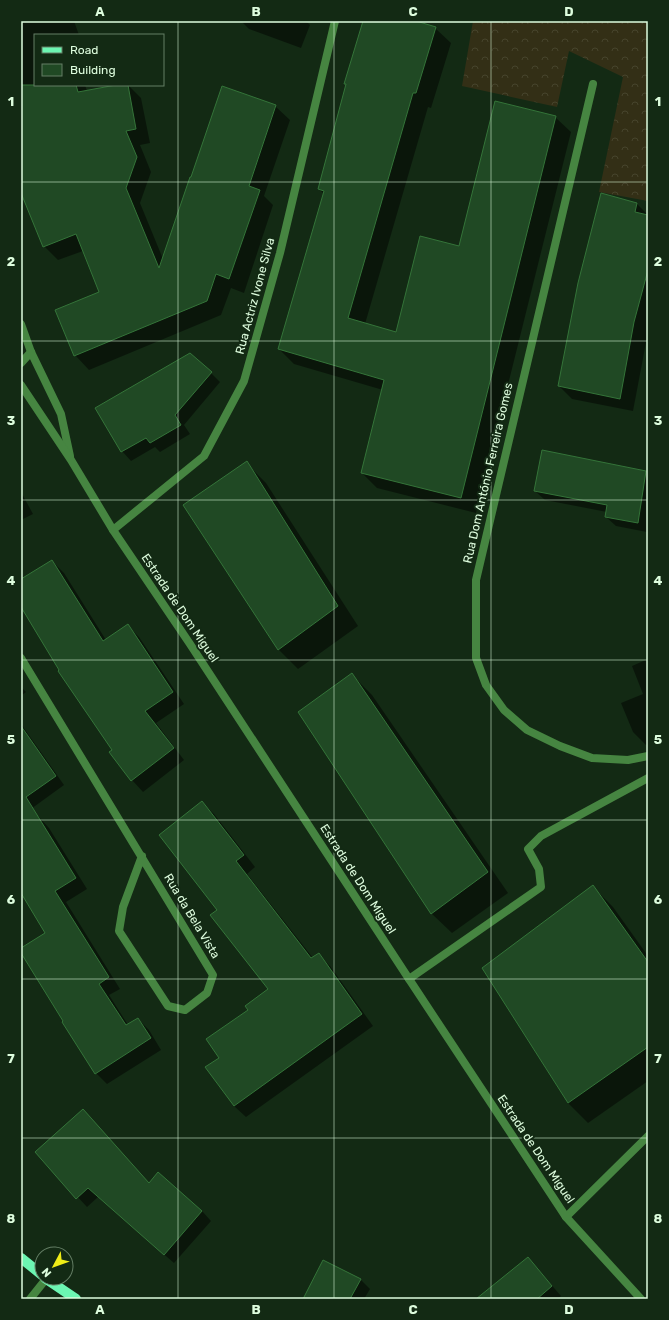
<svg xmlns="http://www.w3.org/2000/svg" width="669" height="1320" viewBox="0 0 669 1320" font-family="Rubik,sans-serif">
	<defs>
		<pattern id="forest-crowns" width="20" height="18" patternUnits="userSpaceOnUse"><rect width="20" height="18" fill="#332f16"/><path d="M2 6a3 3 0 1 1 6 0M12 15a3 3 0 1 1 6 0" fill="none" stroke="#46442c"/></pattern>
	</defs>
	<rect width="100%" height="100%" fill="#132a14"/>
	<path fill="url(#forest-crowns)" d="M 473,21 L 648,21 L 648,201 L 599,192 L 623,77 L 569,51 L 557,107 L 462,86 Z"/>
	<g fill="#0007">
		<path d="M 21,21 L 74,21 L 79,35 L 35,35 L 35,85 L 85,85 L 87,91 L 121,85 L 128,85 L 141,98 L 150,143 L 140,145 L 151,172 L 140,203 L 163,259 L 275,106 L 290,120 L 264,196 L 273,205 L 244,293 L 231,288 L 221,315 L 89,370 L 75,355 L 100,293 L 83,251 L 58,260 L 44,246 L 21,190 Z"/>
		<path d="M 241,21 L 306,21 L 310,25 L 301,48 L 249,29 Z"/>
		<path d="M 364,21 L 413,21 L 435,28 L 451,43 L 431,108 L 428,107 L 365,324 L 396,334 L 555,117 L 571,132 L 476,513 L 377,488 L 362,473 L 383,390 L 294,364 L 279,349 L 324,194 L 319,189 L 347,85 L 345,84 Z"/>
		<path d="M 637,204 L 648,215 L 648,332 L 633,411 L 572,399 L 559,386 Z"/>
		<path d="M 211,373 L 220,382 L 184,425 L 190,434 L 160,452 L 155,447 L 131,461 L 122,451 Z"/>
		<path d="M 246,463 L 266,483 L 358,626 L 298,669 L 278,649 Z"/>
		<path d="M 645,472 L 648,474 L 647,532 L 616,526 L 606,517 L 607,512 L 545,500 L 535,491 Z"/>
		<path d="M 21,492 L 33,514 L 21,520 Z"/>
		<path d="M 52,561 L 64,573 L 106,640 L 127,625 L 139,637 L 184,704 L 156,723 L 184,760 L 143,792 L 132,780 L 21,605 L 21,580 Z"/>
		<path d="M 648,659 L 648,744 L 646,745 L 633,732 L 621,703 L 643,694 L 632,666 Z"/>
		<path d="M 352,675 L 372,695 L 508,893 L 452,933 L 431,913 Z"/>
		<path d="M 21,687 L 26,692 L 21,696 Z"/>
		<path d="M 21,724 L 64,785 L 24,814 L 21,811 Z"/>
		<path d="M 202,803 L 214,814 L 255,867 L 247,874 L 313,958 L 318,954 L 330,966 L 373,1026 L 246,1117 L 234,1106 L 220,1058 L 250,1010 L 270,989 L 218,910 Z"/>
		<path d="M 38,816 L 49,828 L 87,889 L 66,902 L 120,989 L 109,995 L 128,1025 L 138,1019 L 149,1030 L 161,1050 L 107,1084 L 96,1073 L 21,951 L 21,949 L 46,934 L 21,891 L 21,826 Z"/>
		<path d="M 593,887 L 613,907 L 648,956 L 648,1081 L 588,1123 L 568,1103 L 483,969 Z"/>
		<path d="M 36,1152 L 149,1184 L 202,1211 L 211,1221 L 174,1263 L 98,1197 L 87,1207 Z"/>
		<path d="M 528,1258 L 561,1296 L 558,1299 L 478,1299 Z"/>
		<path d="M 324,1262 L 361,1280 L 370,1289 L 364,1299 L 304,1299 Z"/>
	</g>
	<g fill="#204924" stroke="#347439">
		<path d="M 363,21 L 416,21 L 436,27 L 416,93 L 413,93 L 348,318 L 396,332 L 420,236 L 459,246 L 495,101 L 556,116 L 461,498 L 361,473 L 384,380 L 278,349 L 324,191 L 318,189 L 346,84 L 344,84 Z"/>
		<path d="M 21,85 L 76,85 L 78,92 L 116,85 L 128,85 L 136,129 L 126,131 L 137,157 L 126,188 L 159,268 L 190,177 L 191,177 L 222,86 L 276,105 L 249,186 L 260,190 L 229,279 L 216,274 L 207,301 L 74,356 L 55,310 L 99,292 L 76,234 L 43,247 L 21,193 Z"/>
		<path d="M 601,193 L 637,203 L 635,212 L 648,215 L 648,270 L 634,322 L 620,399 L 558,386 L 578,283 Z"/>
		<path d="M 190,353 L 212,372 L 175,415 L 181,425 L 150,443 L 146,438 L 121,452 L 95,408 Z"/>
		<path d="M 542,450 L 646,471 L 638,523 L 605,517 L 607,505 L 534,491 Z"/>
		<path d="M 247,461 L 338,606 L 278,650 L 183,505 Z"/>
		<path d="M 52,560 L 103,641 L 128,624 L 173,692 L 145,711 L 174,748 L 131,781 L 109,752 L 112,750 L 58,671 L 59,670 L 21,607 L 21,579 Z"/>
		<path d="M 352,673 L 488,872 L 431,914 L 298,712 Z"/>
		<path d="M 21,726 L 56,776 L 26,797 L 76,878 L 55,891 L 109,977 L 99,984 L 126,1025 L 138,1018 L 151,1038 L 95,1074 L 62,1022 L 63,1021 L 21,953 L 21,948 L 45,933 L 21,893 Z"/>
		<path d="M 202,801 L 244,855 L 236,861 L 311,958 L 319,953 L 362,1014 L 234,1106 L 205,1067 L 219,1058 L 206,1039 L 248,1010 L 245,1006 L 268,989 L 210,915 L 217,910 L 159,835 Z"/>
		<path d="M 593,885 L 648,962 L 648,1047 L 568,1103 L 482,968 Z"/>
		<path d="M 83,1109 L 149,1183 L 158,1172 L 202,1211 L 164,1255 L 88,1188 L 76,1199 L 35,1152 Z"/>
		<path d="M 528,1257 L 552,1286 L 537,1299 L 476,1299 Z"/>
		<path d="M 323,1260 L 361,1279 L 350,1299 L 303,1299 Z"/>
	</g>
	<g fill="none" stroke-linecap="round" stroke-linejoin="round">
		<g stroke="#468541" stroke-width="8">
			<path d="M 593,84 L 476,580 L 476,658 L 486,685 L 504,710 L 527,730 L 560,746 L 592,758 L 628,760 L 648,756"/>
			<path d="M 21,363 L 31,352"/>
			<path d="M 113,530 L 204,456 L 244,381 L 280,253 L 335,21"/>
			<path d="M 21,658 L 213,975 L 207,993 L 185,1010 L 168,1006 L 119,931 L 123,907 L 142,856"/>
			<path d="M 409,979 L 541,887 L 539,869 L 528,849 L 541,836 L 648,778"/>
			<path d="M 566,1217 L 648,1136"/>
			<path d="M 30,1299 L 46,1279"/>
		</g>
		<g stroke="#468541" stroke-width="8">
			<path d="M 21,324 L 31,352 L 61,414 L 70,456"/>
			<path d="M 21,385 L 71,460 L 113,530 L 190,644 L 409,979 L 566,1217 L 641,1299"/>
		</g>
		<g stroke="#6cf5b2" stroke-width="10">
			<path d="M 21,1258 L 42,1275"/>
			<path d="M 45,1278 L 76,1299"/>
		</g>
	</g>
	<path fill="none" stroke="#defdde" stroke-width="1" stroke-opacity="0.55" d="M 178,21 L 178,1299M 334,21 L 334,1299M 491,21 L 491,1299M 21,182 L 648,182M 21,341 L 648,341M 21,500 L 648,500M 21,660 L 648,660M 21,820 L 648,820M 21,979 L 648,979M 21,1138 L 648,1138"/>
	<g text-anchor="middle" stroke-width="4" stroke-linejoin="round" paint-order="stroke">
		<g font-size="12" fill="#defdde" stroke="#132a14">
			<text transform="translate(255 296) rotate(-75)" y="4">Rua Actriz Ivone Silva</text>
			<text transform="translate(488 473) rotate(-77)" y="4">Rua Dom António Ferreira Gomes</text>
			<text transform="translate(180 608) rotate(56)" y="4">Estrada de Dom Miguel</text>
			<text transform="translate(358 879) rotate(57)" y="4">Estrada de Dom Miguel</text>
			<text transform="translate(192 916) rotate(59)" y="4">Rua da Bela Vista</text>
			<text transform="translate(536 1149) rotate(56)" y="4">Estrada de Dom Miguel</text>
		</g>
	</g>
	<rect width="669" height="1320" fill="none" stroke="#132a14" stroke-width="44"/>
	<rect x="34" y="34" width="130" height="52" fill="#132a14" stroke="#647e65"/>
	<rect x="42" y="47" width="20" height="6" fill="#6cf5b2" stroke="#647e65"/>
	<text x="70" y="54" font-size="12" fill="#defdde">Road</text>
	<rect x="42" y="64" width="20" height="12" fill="#204924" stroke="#647e65"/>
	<text x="70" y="74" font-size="12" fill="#defdde">Building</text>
	<g transform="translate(54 1266) rotate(229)"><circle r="19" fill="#132a14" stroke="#647e65"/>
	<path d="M0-3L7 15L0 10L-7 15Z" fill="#efec17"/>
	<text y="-6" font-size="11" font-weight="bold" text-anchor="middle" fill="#defdde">N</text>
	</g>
	<rect x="22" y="22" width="625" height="1276" fill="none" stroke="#defdde" stroke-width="1.5"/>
	<g font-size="13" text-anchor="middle" font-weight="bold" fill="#defdde">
		<text x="100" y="16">A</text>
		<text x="256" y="16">B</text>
		<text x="413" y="16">C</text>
		<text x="569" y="16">D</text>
		<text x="11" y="106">1</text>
		<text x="658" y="106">1</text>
		<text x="11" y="266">2</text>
		<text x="658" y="266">2</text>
		<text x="11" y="425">3</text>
		<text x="658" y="425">3</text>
		<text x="11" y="585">4</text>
		<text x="658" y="585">4</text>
		<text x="11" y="744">5</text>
		<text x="658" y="744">5</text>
		<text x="11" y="904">6</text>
		<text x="658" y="904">6</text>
		<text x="11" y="1063">7</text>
		<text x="658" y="1063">7</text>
		<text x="11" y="1223">8</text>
		<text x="658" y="1223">8</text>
		<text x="100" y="1314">A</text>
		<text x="256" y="1314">B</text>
		<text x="413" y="1314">C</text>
		<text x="569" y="1314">D</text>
	</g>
</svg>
